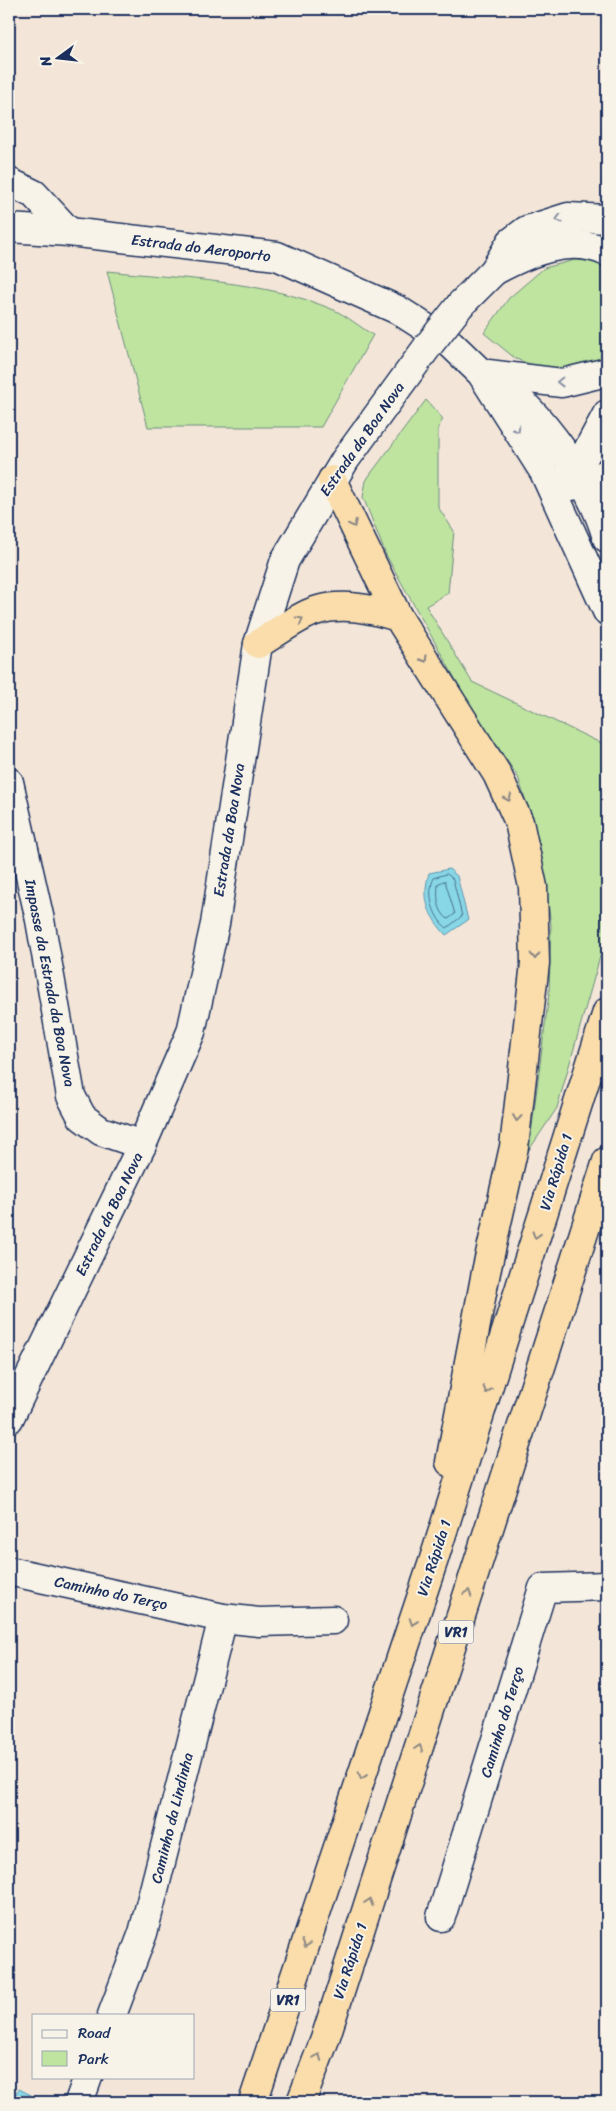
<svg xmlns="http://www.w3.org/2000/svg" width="616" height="2111" viewBox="0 0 616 2111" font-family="Sriracha,sans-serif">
	<rect width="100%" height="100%" fill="#f3e6d8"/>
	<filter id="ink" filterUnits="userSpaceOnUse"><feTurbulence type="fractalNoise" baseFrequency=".02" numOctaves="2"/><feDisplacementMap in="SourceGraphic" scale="10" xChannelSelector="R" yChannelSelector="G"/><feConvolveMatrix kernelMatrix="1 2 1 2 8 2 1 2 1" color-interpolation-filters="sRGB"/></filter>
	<g filter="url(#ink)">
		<g fill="#bee49f" stroke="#6c8a7e">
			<path d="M 575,260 L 597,262 L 607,268 L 607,352 L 598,361 L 557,374 L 516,359 L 484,333 L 509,298 L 544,268 Z"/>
			<path d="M 107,271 C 182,279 263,280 334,310 C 347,316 360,327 373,335 L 321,427 L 148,427 Z"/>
			<path d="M 426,400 L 443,419 L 438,428 L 438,507 L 454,531 L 448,593 L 426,606 L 472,682 L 607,746 L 607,932 L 557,1108 L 529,1150 L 549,994 L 551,925 L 540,846 L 518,777 L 471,707 L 386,555 L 363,497 L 366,481 L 369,476 Z"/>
		</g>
		<g fill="#88d7e6" stroke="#5c94b0">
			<path d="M 449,869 L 457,876 L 468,920 L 446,935 C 429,916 421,900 429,873 Z"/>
			<path d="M 19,2089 L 31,2095 L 30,2102 L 10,2102 Z"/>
		</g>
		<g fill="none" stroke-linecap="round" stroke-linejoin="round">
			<g stroke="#477294" stroke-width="1">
				<path d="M 447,874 L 453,879 L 462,916 L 447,928 C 433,918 426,893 434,878 Z"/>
				<path d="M 445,881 L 455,914 L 448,919 C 437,911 437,897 438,884 Z"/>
			</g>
			<defs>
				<g id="minor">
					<path d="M 9,182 L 34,194 L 69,232"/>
					<path d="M 9,782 L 40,920 L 71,1096 L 82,1117 L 101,1131 L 142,1145"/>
					<path d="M 9,1571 L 223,1618 L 259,1622 L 333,1620"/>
					<path d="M 441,1917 L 543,1588 L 607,1586"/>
					<path d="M 112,2015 L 143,1933 L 223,1618"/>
					<path d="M 79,2102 L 88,2077"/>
				</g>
				<g id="secondary">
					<path d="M 9,228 L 69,232 L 277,256 L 398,310 L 451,344 L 481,373 L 544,472 L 607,611"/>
					<path d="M 494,271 C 528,253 569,234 607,252"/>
					<path d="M 461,304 L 494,271 L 511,242 L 527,230 L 568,217 L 607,219"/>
					<path d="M 488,374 L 562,383 L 607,372"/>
					<path d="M 495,382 C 541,409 593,487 607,538"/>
					<path d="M 563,480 C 579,487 592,479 607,474"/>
					<path d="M 572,486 L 576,472 L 607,414"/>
					<path d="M 9,1419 L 142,1145 L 191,1032 L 215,924 L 258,644 L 285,560 L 345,460 L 428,346"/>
				</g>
				<g id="trunk">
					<path d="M 332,480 L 398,617 L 497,774 L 519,822 L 533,887 L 535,963 L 514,1147 L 486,1272 L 450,1462"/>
					<path d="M 258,644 C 275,634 297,617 315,611 C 343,602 371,609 398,617"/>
					<path d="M 253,2102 L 434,1559 L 607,1012"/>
					<path d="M 301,2102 L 325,2039 L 607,1161"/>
				</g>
			</defs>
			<use href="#minor" stroke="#1b2f5e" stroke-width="31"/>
			<use href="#secondary" stroke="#1b2f5e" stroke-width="31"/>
			<use href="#trunk" stroke="#1b2f5e" stroke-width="31"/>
			<use href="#minor" stroke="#f7f3e8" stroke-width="28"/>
			<use href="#secondary" stroke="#f7f3e8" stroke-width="28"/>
			<use href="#trunk" stroke="#faddab" stroke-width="28"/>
			<defs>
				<path id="secondary-bridge" d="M 428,346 L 461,304"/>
			</defs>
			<use href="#secondary-bridge" stroke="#1b2f5e" stroke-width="31" stroke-linecap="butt"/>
			<use href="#secondary-bridge" stroke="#f7f3e8" stroke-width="28"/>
		</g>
		<defs><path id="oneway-chevron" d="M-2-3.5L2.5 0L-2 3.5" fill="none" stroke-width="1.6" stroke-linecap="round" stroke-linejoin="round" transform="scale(1.25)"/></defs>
		<g stroke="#8991a3">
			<use href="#oneway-chevron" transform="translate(559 219) rotate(165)"/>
			<use href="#oneway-chevron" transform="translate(560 382) rotate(179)"/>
			<use href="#oneway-chevron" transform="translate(517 429) rotate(57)"/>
		</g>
		<g stroke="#8a8684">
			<use href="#oneway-chevron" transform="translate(353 524) rotate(64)"/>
			<use href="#oneway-chevron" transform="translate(300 620) rotate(-29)"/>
			<use href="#oneway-chevron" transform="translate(424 659) rotate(58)"/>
			<use href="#oneway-chevron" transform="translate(508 798) rotate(66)"/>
			<use href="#oneway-chevron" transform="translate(535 956) rotate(89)"/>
			<use href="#oneway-chevron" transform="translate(517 1118) rotate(96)"/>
			<use href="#oneway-chevron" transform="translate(536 1235) rotate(107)"/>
			<use href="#oneway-chevron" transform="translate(487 1390) rotate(107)"/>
			<use href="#oneway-chevron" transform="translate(468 1593) rotate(-72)"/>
			<use href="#oneway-chevron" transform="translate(413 1622) rotate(109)"/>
			<use href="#oneway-chevron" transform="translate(419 1748) rotate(-72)"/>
			<use href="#oneway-chevron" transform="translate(362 1776) rotate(109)"/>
			<use href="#oneway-chevron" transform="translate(369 1902) rotate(-72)"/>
			<use href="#oneway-chevron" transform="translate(306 1944) rotate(108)"/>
			<use href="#oneway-chevron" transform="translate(318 2057) rotate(-69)"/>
		</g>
	</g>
	<g text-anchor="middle" stroke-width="4" stroke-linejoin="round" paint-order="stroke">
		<g fill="#f7f3e8" stroke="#5d6a87" stroke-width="1">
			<rect x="438.5" y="1620.5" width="35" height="23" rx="4"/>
			<rect x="270.5" y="1988.5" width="35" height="23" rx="4"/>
		</g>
		<g font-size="14" font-weight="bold" fill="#1b2f5e">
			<text x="456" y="1637">VR1</text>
			<text x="288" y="2005">VR1</text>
		</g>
		<g font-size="15" fill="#1b2f5e" stroke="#f7f3e8">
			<text transform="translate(201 248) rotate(7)" y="5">Estrada do Aeroporto</text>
			<text transform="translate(362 439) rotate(-55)" y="5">Estrada da Boa Nova</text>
			<text transform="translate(229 830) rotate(-81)" y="5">Estrada da Boa Nova</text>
			<text transform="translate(50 983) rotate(79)" y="5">Impasse da Estrada da Boa Nova</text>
			<text transform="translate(556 1172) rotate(-73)" y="5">Via Rápida 1</text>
			<text transform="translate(109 1214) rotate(-64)" y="5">Estrada da Boa Nova</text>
			<text transform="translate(434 1558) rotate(-72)" y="5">Via Rápida 1</text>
			<text transform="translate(111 1593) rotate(12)" y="5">Caminho do Terço</text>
			<text transform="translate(502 1722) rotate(-73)" y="5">Caminho do Terço</text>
			<text transform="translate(172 1818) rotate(-76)" y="5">Caminho da Lindinha</text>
			<text transform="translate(350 1961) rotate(-72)" y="5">Via Rápida 1</text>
		</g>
	</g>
	<rect width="616" height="2111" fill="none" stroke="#f7f3e8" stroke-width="30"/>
	<rect x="15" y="15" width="586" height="2081" fill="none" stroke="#1b2f5e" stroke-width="2" filter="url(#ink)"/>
	<rect x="32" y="2014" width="162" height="65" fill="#f7f3e8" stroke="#9fa5b1"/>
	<rect x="42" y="2030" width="25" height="8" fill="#f7f3e8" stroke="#9fa5b1"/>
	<text x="78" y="2038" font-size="15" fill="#1b2f5e">Road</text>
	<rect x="42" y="2051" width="25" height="15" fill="#bee49f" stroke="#9fa5b1"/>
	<text x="78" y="2064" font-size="15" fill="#1b2f5e">Park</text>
	<g transform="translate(58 58) rotate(255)" stroke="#f7f3e8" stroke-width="4" paint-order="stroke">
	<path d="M0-4L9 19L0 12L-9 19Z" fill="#1b2f5e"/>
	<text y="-8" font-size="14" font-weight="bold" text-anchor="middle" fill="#1b2f5e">N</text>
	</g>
</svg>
